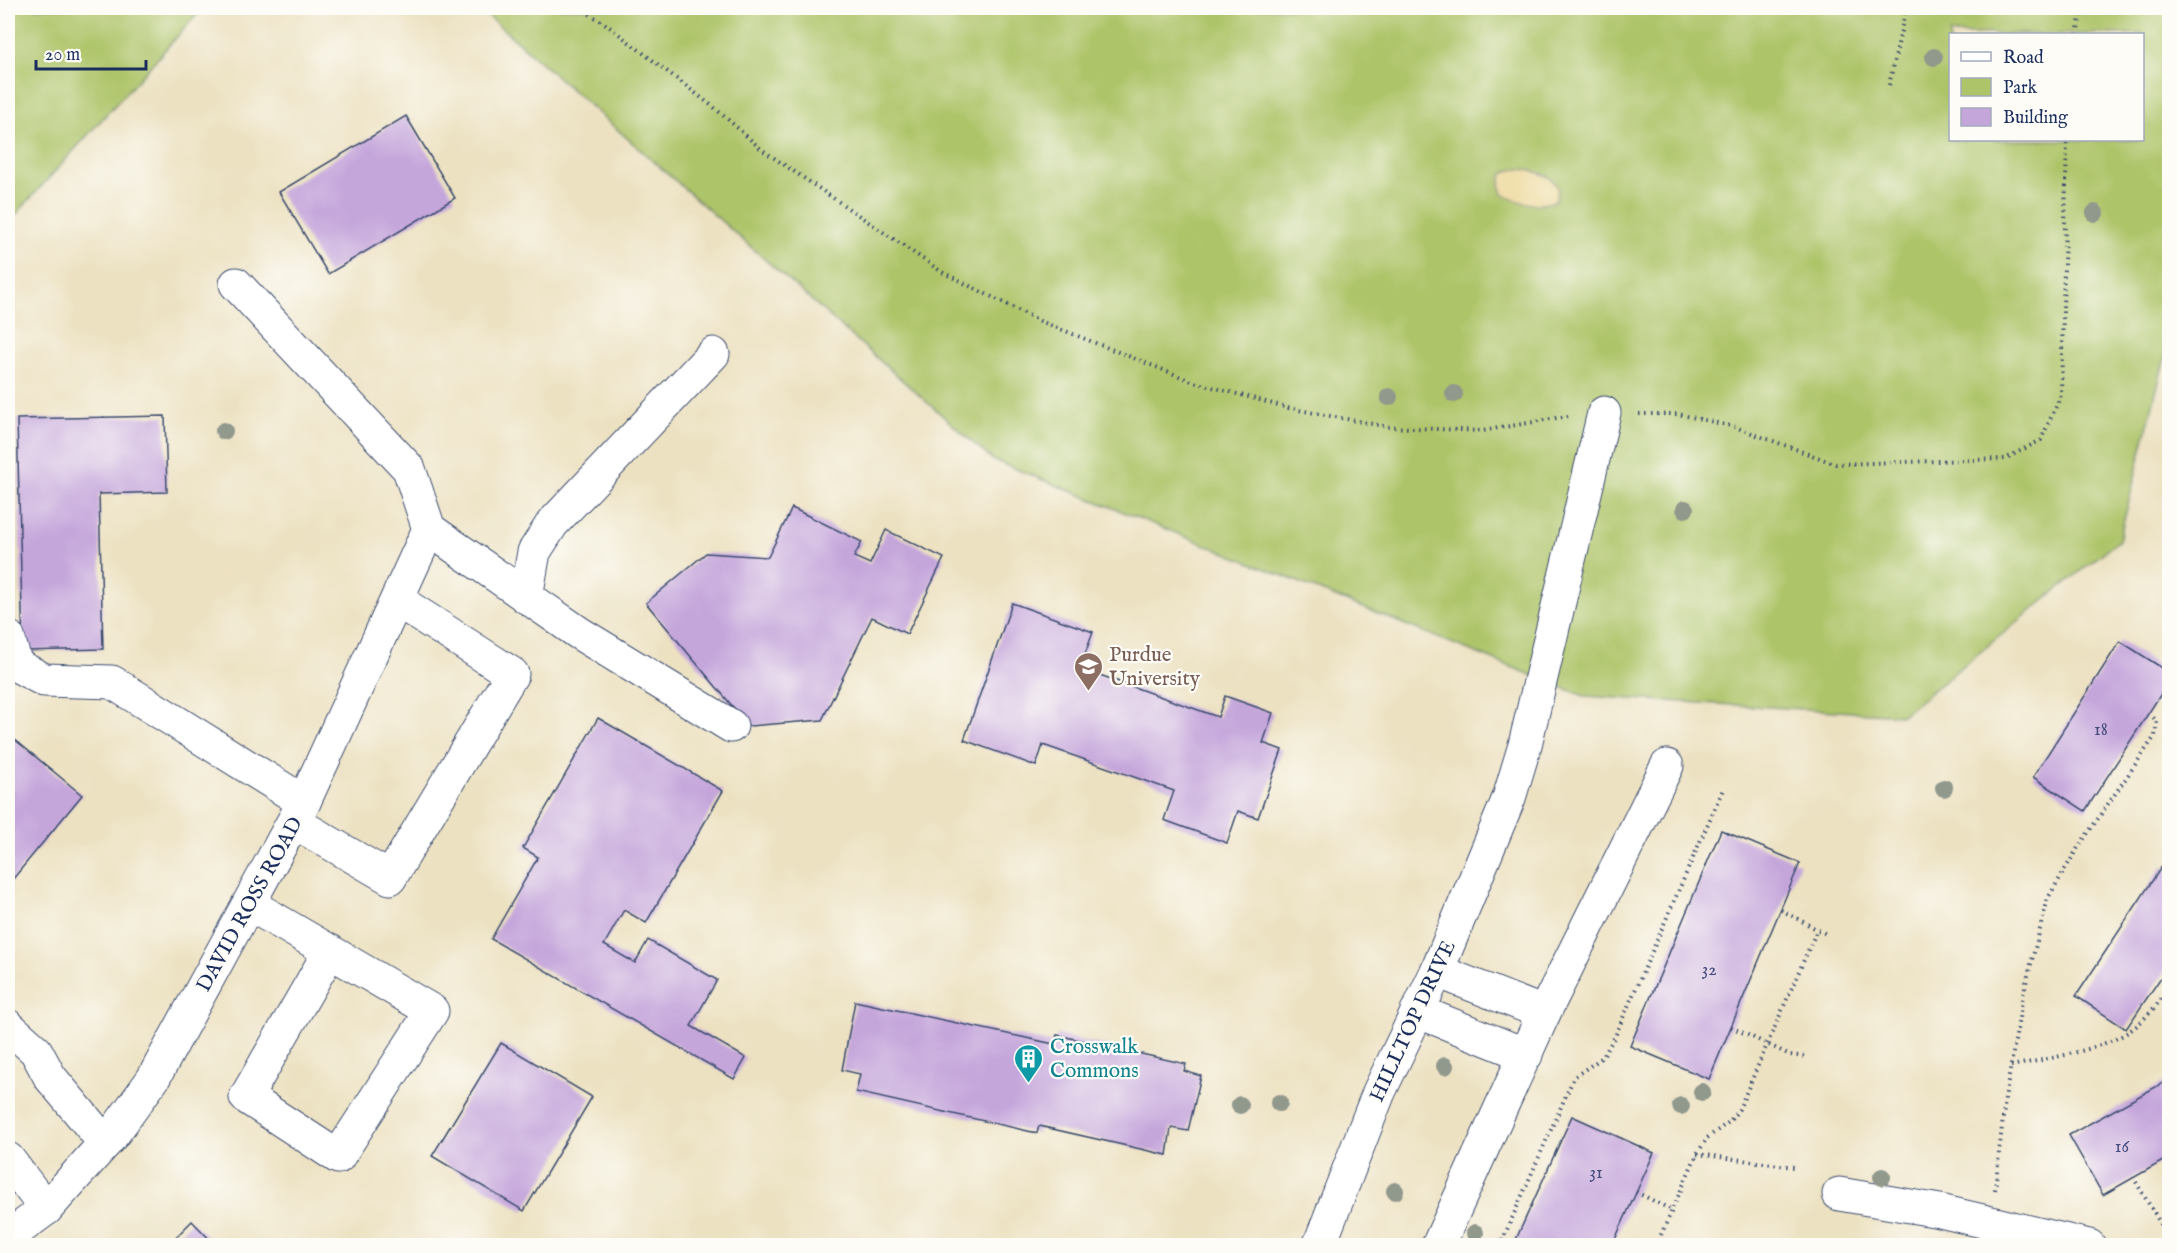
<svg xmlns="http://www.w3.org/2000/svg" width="2177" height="1253" viewBox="0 0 2177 1253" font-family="'IM FELL English',serif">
	<rect width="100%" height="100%" fill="#fdfcf7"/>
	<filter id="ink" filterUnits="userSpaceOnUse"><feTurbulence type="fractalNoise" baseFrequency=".0167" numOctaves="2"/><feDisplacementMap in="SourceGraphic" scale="12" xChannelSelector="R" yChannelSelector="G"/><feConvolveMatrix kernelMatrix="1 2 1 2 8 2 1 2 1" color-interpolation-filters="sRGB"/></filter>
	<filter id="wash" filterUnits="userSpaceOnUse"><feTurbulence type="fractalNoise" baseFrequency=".008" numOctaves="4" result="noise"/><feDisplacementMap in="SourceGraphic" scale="24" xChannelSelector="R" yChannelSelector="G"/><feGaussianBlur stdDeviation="1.35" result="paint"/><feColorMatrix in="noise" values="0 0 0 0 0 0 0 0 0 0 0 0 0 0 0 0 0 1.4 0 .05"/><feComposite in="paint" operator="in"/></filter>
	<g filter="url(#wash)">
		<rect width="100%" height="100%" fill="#ece1c1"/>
		<g fill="#aec469" stroke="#647a64" stroke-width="1.5" fill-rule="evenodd">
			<path d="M 8,8 L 203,8 L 8,223 Z"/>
			<path d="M 479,8 L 2169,8 L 2169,341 L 2119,540 L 1902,715 L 1584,696 L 993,460 ZM 1950,34 L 2142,34 L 2142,140 L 1950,140 Z"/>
		</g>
		<path fill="#eeda9e" stroke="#84847e" stroke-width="1.5" d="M 1521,169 C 1537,172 1550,173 1558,188 L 1556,200 C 1542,208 1516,203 1503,194 L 1500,184 L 1502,175 L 1510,170 Z"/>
		<g id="blocks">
			<g fill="#c5a6db">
				<path d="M 406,116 L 455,198 L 328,274 L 279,192 Z"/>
				<path d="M 165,416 L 167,492 L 99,494 L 103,649 L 23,651 L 17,419 Z"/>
				<path d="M 792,508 L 862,542 L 854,557 L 870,564 L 886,530 L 944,558 L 907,634 L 872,617 L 822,720 L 749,726 L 646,603 L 706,553 L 768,557 Z"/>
				<path d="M 1012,603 L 1093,632 L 1080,668 L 1218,717 L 1225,696 L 1273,713 L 1263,743 L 1282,750 L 1258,818 L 1238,811 L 1227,843 L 1164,820 L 1174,791 L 1043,745 L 1036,766 L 964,740 Z"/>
				<path d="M 2120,641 L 2170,673 L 2170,680 L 2085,811 L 2033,777 Z"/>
				<path d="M 598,718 L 723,791 L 646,923 L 624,910 L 604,945 L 635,963 L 648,940 L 717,980 L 691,1026 L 746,1058 L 734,1079 L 491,939 L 538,857 L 523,848 Z"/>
				<path d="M 8,734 L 82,795 L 8,885 Z"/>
				<path d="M 1721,830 L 1800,863 L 1709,1079 L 1630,1046 Z"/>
				<path d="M 2162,866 L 2170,871 L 2170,964 L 2126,1029 L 2076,996 Z"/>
				<path d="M 855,1001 L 1054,1044 L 1057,1035 L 1186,1064 L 1184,1071 L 1201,1076 L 1188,1131 L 1171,1128 L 1167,1155 L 1039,1126 L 1037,1133 L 856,1092 L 860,1074 L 842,1070 Z"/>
				<path d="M 501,1043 L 592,1097 L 524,1211 L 432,1156 Z"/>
				<path d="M 2170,1079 L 2170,1157 L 2103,1195 L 2069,1135 Z"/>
				<path d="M 1572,1116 L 1654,1153 L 1612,1246 L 1513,1246 Z"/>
				<path d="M 192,1221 L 216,1246 L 167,1246 Z"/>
			</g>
		</g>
	</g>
	<g filter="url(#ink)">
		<use href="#blocks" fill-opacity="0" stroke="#3a4a6d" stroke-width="1.5"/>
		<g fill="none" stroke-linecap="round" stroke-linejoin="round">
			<defs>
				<g id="minor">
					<path d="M 236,284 L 409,469 L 429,529 L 579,633 L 731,726"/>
					<path d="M 526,597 L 534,552 L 552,524 L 713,354"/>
					<path d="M 8,637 L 16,665 L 44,680 L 112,682 L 304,802"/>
					<path d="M 294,822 L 390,878 L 512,674 L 397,600"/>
					<path d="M 249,904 L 432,1011 L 338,1157 L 246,1097 L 330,951"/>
					<path d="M 1437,971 L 1544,1013"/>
					<path d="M 1417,1011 L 1526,1055"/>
					<path d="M 8,1026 L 36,1051 L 50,1077 L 105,1143"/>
					<path d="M 8,1159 L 46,1209"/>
					<path d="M 1839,1194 L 1940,1211 L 2089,1246"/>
					<path d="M 8,1237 L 46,1209 L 113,1134 L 153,1079 L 304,802 L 429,529"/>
					<path d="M 1319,1246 L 1379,1092 L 1437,971 L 1509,798 L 1525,745 L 1604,413"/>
					<path d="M 1438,1246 L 1544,1013 L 1667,766"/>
				</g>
			</defs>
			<use href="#minor" stroke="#3a4a6d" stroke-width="35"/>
			<g stroke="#3a4a6d" stroke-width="4" stroke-dasharray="1.5 4.5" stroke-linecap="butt">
				<path d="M 579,8 L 603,22 L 716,109 L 761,149 L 942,272 L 1040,321 L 1194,382 L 1288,408 L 1389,427 L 1482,431 L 1568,416"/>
				<path d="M 2077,34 L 2082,8"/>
				<path d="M 1889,85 L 1906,8"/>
				<path d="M 1639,414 L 1678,414 L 1735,427 L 1836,464 L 2005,459 L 2041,440 L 2061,395 L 2067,140"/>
				<path d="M 1781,910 L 1826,934"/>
				<path d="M 1731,1027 L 1790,1055 L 1807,1057"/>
				<path d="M 2011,1066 C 2046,1059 2098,1051 2128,1032 C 2144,1022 2158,1003 2170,988"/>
				<path d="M 1697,1154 L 1794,1167"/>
				<path d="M 2136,1182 L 2170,1240"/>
				<path d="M 1995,1190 L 2005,1099 L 2023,995 L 2048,898 L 2079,846 L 2155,736 L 2157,722 L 2153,717"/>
				<path d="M 1636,1192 L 1672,1210"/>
				<path d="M 1500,1246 L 1574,1077 L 1603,1057 L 1615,1036 L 1724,787"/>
				<path d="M 1656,1246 L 1697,1154 L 1707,1138 L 1729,1122 L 1739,1109 L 1817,930"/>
			</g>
			<use href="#minor" stroke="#fff" stroke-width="33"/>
		</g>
		<g fill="#91988c">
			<circle cx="1934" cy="57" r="9"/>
			<circle cx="2095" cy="213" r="9"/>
			<circle cx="1454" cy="394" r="9"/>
			<circle cx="1389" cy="397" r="9"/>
			<circle cx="224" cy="431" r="9"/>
			<circle cx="1685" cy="509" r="9"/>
			<circle cx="1944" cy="788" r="9"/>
			<circle cx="1445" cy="1066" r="9"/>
			<circle cx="1702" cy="1092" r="9"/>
			<circle cx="1279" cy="1103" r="9"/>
			<circle cx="1240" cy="1105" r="9"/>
			<circle cx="1681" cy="1106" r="9"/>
			<circle cx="1882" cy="1177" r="9"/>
			<circle cx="1395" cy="1191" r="9"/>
			<circle cx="1475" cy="1233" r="9"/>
		</g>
	</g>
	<defs>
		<symbol id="university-pin" viewBox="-11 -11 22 30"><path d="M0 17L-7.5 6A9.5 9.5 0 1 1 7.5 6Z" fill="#8d6e63" stroke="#fdfcf7"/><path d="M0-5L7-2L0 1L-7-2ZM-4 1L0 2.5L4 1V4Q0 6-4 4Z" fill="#fff"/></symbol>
		<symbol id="building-pin" viewBox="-11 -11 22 30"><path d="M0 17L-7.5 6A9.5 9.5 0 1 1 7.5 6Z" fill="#0f9aa8" stroke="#fdfcf7"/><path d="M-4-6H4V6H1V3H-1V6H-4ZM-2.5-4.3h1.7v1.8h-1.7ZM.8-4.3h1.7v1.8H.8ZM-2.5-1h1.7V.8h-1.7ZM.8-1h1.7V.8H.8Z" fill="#fff"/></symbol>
	</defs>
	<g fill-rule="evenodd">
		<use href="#university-pin" x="1072" y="650" width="33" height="45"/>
		<use href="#building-pin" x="1012" y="1042" width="33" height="45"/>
	</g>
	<g text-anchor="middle" stroke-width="4.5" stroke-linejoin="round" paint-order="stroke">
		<g font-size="18" fill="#464d7d">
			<text x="2101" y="735">18</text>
			<text x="1709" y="975">32</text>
			<text x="2122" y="1152">16</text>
			<text x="1596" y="1178">31</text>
		</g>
		<g font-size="21" fill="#785e54" stroke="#fdfcf7" text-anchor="start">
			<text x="1109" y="661">Purdue<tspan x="1109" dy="24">University</tspan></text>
		</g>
		<g font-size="21" fill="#1b2f5e" stroke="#fdfcf7">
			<text transform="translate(249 904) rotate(-61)" y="7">DAVID ROSS ROAD</text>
			<text transform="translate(1412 1021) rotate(-65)" y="7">HILLTOP DRIVE</text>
		</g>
		<g font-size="21" fill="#0d838f" stroke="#fdfcf7" text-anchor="start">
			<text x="1050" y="1053">Crosswalk<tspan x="1050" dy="24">Commons</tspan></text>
		</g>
	</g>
	<rect width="2177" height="1253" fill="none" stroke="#fdfcf7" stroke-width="30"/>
	<rect x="1949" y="33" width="195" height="108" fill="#fdfcf7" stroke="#a3aaba" stroke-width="1.5"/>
	<rect x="1961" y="52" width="30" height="9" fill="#ffffff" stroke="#a3aaba" stroke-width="1.5"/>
	<text x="2003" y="63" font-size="18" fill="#1b2f5e">Road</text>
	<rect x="1961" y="78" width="30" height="18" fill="#aec469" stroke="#a3aaba" stroke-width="1.5"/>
	<text x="2003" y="93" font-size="18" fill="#1b2f5e">Park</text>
	<rect x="1961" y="108" width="30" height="18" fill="#c5a6db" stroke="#a3aaba" stroke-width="1.5"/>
	<text x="2003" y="123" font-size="18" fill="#1b2f5e">Building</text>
	<path d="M36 60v9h110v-9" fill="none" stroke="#1b2f5e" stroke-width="3"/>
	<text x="45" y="60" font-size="18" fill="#1b2f5e" stroke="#fdfcf7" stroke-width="4.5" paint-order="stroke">20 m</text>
</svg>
